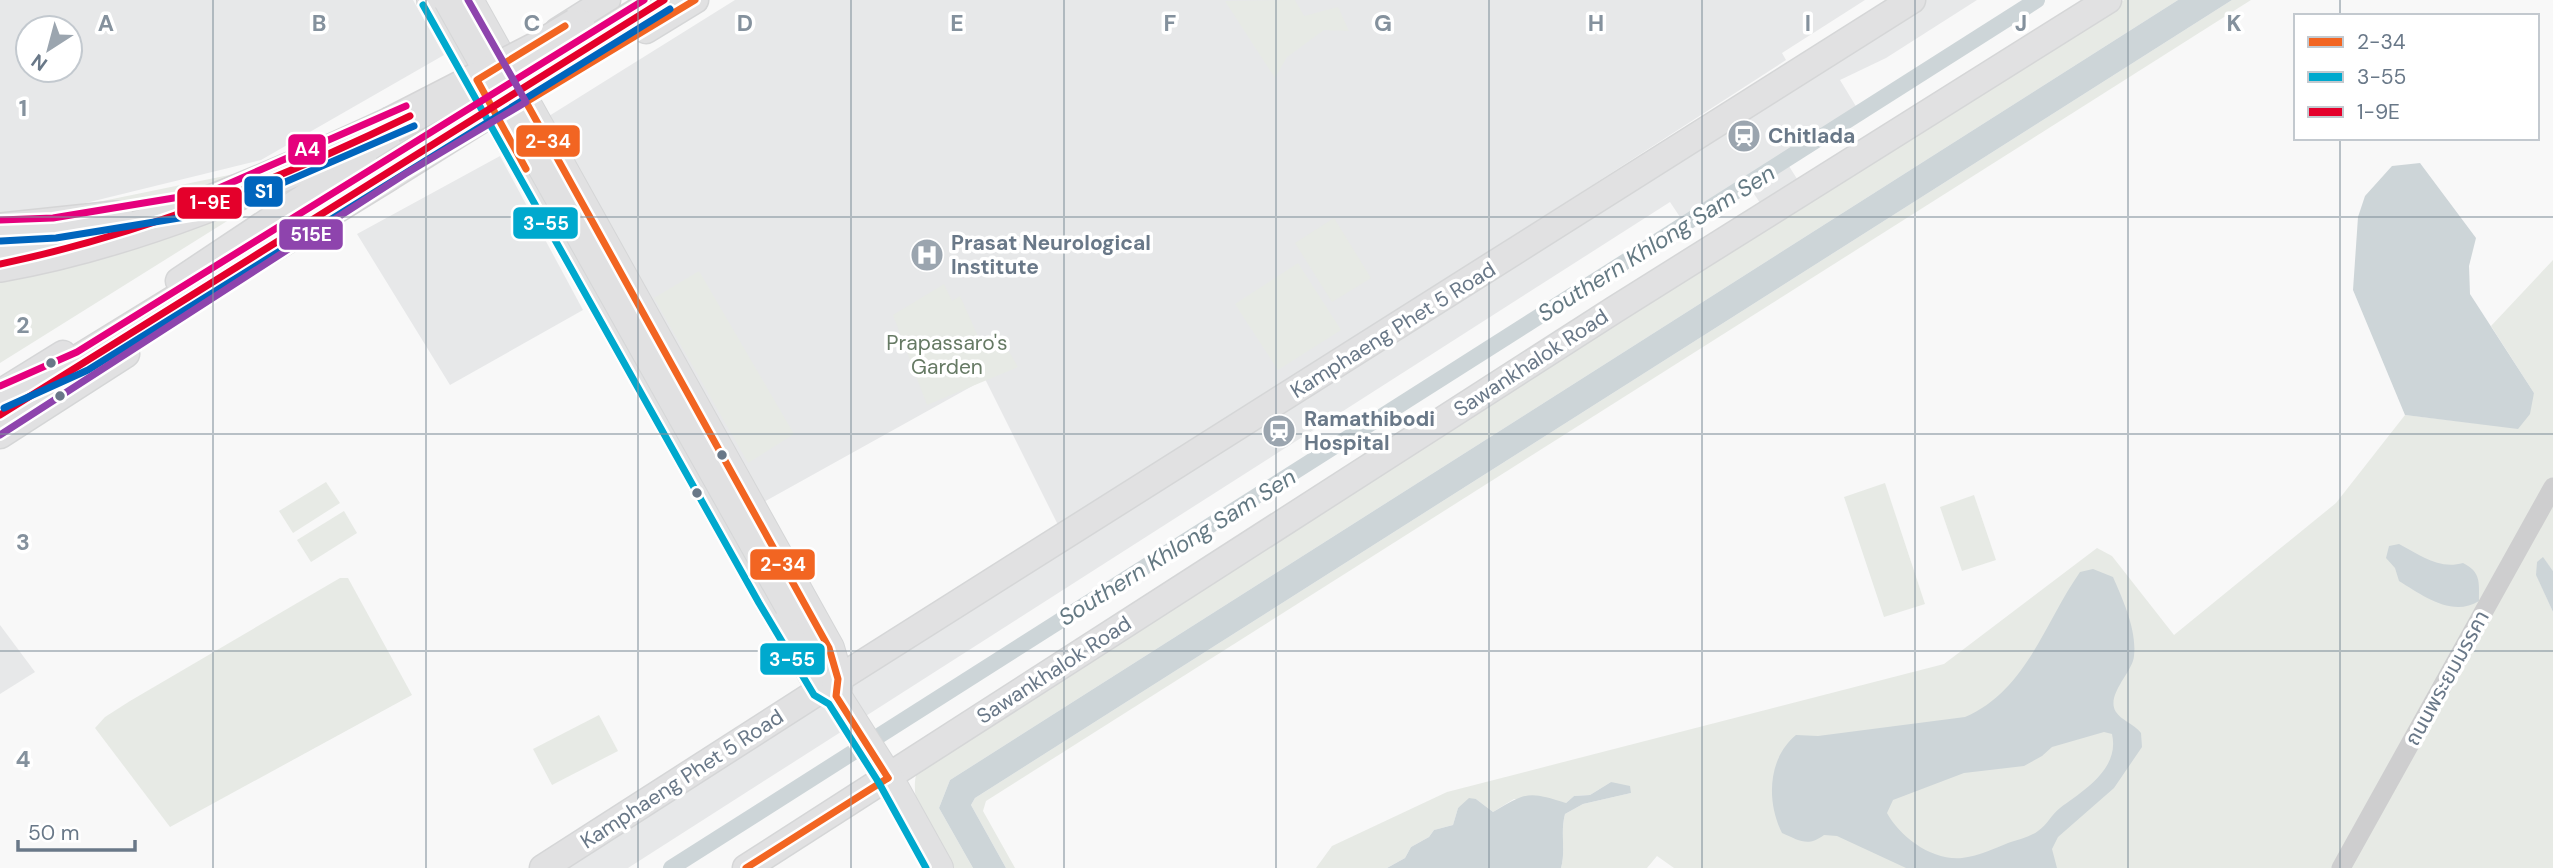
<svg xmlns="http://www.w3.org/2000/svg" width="2553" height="868" viewBox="0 0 2553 868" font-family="'DM Sans','Noto Sans Thai',sans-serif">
	<rect width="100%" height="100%" fill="#f8f8f8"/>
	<g fill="#e7e8e9" fill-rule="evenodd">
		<path d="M 0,0 L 413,0 L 444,55 L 261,160 L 53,211 L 0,211 ZM 28,28 L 70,28 L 70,70 L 28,70 Z"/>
		<path d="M 735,0 L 1865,0 L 1782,53 L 1786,60 L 1060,529 L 985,379 L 762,503 L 549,116 Z"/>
		<path d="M 1923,0 L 1977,0 L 1886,58 L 1840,80 L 1857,108 L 1782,155 L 1799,182 L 1762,206 L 1745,180 L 1682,220 L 1670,202 L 628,868 L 559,868 Z"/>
		<path d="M 500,156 L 583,310 L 450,385 L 357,234 Z"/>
		<path d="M 0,625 L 35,672 L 0,694 Z"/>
	</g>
	<g fill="#e7eae5">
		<path d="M 1295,0 L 1304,16 L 1338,7 L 1349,31 L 1324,30 L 1287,57 L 1275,78 L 1225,1 Z"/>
		<path d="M 2124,0 L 2178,0 L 950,780 L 939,808 L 973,868 L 950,868 C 934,838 907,806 917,771 L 1614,321 Z"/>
		<path d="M 2232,0 L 2251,0 L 986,801 L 983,811 L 1015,868 L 1006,868 L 971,805 L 975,798 Z"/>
		<path d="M 268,167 L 280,188 L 0,363 L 0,211 L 54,211 Z"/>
		<path d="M 1334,218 L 1371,278 L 1332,302 L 1295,243 Z"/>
		<path d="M 2553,260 L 2553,571 L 2543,558 L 2536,574 L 2553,612 L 2553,868 L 1674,868 L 1657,856 L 1647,868 L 1561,868 C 1566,850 1560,833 1565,814 L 1583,804 L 1631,793 L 1611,782 L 1590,795 L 1574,796 L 1566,803 L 1514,799 L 1493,812 L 1476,799 L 1458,808 L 1453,825 L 1434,830 L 1429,837 L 1411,847 L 1405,858 L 1387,868 L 1316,868 L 1332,846 L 1447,792 L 1944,664 L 2097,548 L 2112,556 L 2174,635 L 2336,503 L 2405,415 L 2518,428 L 2534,393 L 2491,326 Z"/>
		<path d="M 1298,263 L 1341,330 L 1278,370 L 1235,304 Z"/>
		<path d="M 699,271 L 794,434 L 748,463 L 654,298 Z"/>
		<path d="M 944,284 L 952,301 L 960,296 L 985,352 L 1004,343 L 1018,367 L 927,405 L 893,315 Z"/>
		<path d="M 326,482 L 340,503 L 293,533 L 279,511 Z"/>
		<path d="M 1885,483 L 1925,604 L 1884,617 L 1844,497 Z"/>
		<path d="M 1974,495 L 1996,560 L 1962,571 L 1940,507 Z"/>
		<path d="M 344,511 L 357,533 L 311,562 L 297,540 Z"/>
		<path d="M 340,578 L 348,578 L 412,695 L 170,827 L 95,728 L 105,717 L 130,701 Z"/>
		<path d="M 599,715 L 618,751 L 552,785 L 533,749 Z"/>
	</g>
	<g fill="#cdd5d8" fill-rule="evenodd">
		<path d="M 2178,0 L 2232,0 L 975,798 L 971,805 L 1006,868 L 973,868 L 939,808 L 950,780 Z"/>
		<path d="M 2420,163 L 2476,238 L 2469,266 L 2470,294 L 2534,393 L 2530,414 L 2518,429 L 2405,415 L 2353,290 L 2358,217 L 2365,196 L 2392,166 Z"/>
		<path d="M 2399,544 C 2420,555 2439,570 2463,563 C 2481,572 2479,582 2479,601 C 2452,618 2422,595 2399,581 L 2395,568 L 2386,558 L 2389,546 Z"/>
		<path d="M 2543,557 L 2553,571 L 2553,612 L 2536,575 L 2537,562 Z"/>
		<path d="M 2093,569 L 2113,577 C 2123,600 2137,630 2134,656 C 2133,672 2105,695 2116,712 C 2121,720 2134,724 2141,733 L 2142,747 L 2114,788 L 2058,837 L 2052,849 L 2057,868 L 1906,868 L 1837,836 L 1824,835 C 1808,847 1800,841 1782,833 C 1766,801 1768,758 1796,735 L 1818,736 L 1965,717 C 2026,691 2045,622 2080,572 ZM 2104,732 L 2112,734 C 2120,769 2084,790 2060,808 C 2052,814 2047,825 2038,831 C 2030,837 2017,840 2008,843 C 1994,849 1978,856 1962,858 C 1932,861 1900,837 1887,813 L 1893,800 L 1964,773 L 2024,766 L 2042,756 L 2052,747 Z"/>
		<path d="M 1611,782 L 1630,786 L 1631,793 L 1583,804 L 1565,814 C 1560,833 1566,850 1561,868 L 1387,868 L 1405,858 L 1411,847 L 1429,837 L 1434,830 L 1453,825 L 1458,808 L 1469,798 L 1476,799 L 1493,812 C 1527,792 1528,791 1566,803 L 1574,796 L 1590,795 Z"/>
	</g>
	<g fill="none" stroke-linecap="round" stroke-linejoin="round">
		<path stroke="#cdd5d8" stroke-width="16" d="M 671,868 L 2037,0"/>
		<defs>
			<g id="secondary">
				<path d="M 646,30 L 695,0"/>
				<path d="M 558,31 L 607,0"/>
				<path d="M 179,281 L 403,132"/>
				<path d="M 0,393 L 63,354"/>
				<path d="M 0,435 L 126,354"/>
				<path d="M 838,679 L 1912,0"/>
				<path d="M 543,868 L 822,689"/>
				<path d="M 746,868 L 1614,310 L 2108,0"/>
			</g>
			<g id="primary">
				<path d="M 432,0 L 768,598 L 822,689 L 836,696 L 888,778 L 938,868"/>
				<path d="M 468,0 L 829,648 L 838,679 L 836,696"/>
			</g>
			<g id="highway">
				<path d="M 0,231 L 116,219"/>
				<path d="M 0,264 C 137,240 266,183 391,125"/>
				<path d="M 0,415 L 82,361 L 386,174"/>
			</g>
		</defs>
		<use href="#secondary" stroke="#d5d6d7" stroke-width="29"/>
		<use href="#primary" stroke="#d5d6d7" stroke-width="32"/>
		<use href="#highway" stroke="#d5d5d6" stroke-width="38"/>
		<path stroke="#cececf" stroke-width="19" d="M 2341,868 L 2553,487"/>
		<use href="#secondary" stroke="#e1e1e2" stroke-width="26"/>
		<use href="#primary" stroke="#e1e1e2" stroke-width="30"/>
		<use href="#highway" stroke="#e1e1e2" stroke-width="35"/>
		<defs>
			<path id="primary-bridge" d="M 449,0 L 790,606"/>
			<g id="highway-bridge">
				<path d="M 391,125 L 539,49 L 577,26"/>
				<path d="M 386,174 L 664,0"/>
			</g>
		</defs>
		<use href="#primary-bridge" stroke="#d5d6d7" stroke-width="32" stroke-linecap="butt"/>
		<use href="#highway-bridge" stroke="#d5d5d6" stroke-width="38" stroke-linecap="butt"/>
		<use href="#primary-bridge" stroke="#e1e1e2" stroke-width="30"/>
		<use href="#highway-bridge" stroke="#e1e1e2" stroke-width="35"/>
		<defs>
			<g id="bus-1">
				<path d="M 695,0 L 526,102 L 829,648 L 838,679 L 836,696 L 888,778"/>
				<path d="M 526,169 L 477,80 L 565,26"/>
				<path d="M 746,868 L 888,778"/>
			</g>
			<path id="bus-2" d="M 423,5 L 759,603 L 814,695 L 829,704 L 879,783 L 926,868"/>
			<g id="bus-3">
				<path d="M 0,264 C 144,234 278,180 410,116"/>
				<path d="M 0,415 L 664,0"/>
			</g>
			<g id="bus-4">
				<path d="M 1,241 L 56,238 L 216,212 L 414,126"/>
				<path d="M 4,408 L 88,370 L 670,9"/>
			</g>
			<g id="bus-5">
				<path d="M 0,220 L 53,218 L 210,192 L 406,106"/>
				<path d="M 0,386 L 77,352 L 644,0"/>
			</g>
			<path id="bus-6" d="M 0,435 L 405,174 L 526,102 L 468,0"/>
		</defs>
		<use href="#bus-1" stroke="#fff" stroke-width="12"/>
		<use href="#bus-2" stroke="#fff" stroke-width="12"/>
		<use href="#bus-3" stroke="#fff" stroke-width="12"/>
		<use href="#bus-4" stroke="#fff" stroke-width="12"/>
		<use href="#bus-5" stroke="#fff" stroke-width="12"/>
		<use href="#bus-6" stroke="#fff" stroke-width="12"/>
		<use href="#bus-1" stroke="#f26522" stroke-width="7"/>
		<use href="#bus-2" stroke="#00a9ce" stroke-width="7"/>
		<use href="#bus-3" stroke="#e4002b" stroke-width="7"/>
		<use href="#bus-4" stroke="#0065bd" stroke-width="7"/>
		<use href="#bus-5" stroke="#e5007d" stroke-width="7"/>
		<use href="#bus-6" stroke="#8e44ad" stroke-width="7"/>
	</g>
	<path fill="none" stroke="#84919d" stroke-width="2" stroke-opacity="0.55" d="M 213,0 L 213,868M 426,0 L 426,868M 638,0 L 638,868M 851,0 L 851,868M 1064,0 L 1064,868M 1276,0 L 1276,868M 1489,0 L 1489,868M 1702,0 L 1702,868M 1915,0 L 1915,868M 2128,0 L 2128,868M 2340,0 L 2340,16M 2340,138 L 2340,868M 0,217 L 2553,217M 0,434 L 2553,434M 0,651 L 2553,651"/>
	<defs>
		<symbol id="station-disc" viewBox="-11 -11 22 22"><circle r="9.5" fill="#9ba5af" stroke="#fff"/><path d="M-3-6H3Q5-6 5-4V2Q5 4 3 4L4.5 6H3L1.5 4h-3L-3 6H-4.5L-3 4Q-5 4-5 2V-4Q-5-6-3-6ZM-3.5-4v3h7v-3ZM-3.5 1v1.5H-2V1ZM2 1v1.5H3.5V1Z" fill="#fff"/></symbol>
		<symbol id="hospital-disc" viewBox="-11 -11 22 22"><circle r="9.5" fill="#9ba5af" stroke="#fff"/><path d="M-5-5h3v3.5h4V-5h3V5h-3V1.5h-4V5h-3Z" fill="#fff"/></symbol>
	</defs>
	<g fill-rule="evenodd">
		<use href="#station-disc" x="1725" y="117" width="38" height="38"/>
		<use href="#hospital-disc" x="908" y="236" width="38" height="38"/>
		<use href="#station-disc" x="1260" y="412" width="38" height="38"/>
	</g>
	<g fill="#697888" stroke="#fff" stroke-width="2.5">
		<circle cx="51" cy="363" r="6"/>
		<circle cx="60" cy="396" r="6"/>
		<circle cx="722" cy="455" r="6"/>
		<circle cx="697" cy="493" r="6"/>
	</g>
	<g text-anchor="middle" stroke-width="7" stroke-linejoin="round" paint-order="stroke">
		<g font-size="21" font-weight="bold" fill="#697888" stroke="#fff" text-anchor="start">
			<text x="1768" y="143">Chitlada</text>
			<text x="951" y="250">Prasat Neurological<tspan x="951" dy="24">Institute</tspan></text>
			<text x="1304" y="426">Ramathibodi<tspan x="1304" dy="24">Hospital</tspan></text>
		</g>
		<g font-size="21" fill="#697888" stroke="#fff">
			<text transform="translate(1393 330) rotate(-32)" y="7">Kamphaeng Phet 5 Road</text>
			<text transform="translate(1531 363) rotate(-33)" y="7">Sawankhalok Road</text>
			<text transform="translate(1054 670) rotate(-33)" y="7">Sawankhalok Road</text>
			<text transform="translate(2447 678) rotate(-61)" y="7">ถนนพระยมมรรคา</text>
			<text transform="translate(682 779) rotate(-33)" y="7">Kamphaeng Phet 5 Road</text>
		</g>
		<g font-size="21" fill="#667a64" stroke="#fff">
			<text x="947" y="350">Prapassaro's<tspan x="947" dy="24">Garden</tspan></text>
		</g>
		<g font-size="23" font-style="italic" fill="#647983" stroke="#fff">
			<text transform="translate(1656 243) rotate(-32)" y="8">Southern Khlong Sam Sen</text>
			<text transform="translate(1177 547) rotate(-32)" y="8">Southern Khlong Sam Sen</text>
		</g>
	</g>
	<g font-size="23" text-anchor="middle" font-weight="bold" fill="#84919d" stroke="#fff" stroke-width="7" stroke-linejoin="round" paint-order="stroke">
		<text x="106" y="31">A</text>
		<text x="319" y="31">B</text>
		<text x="532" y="31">C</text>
		<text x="745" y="31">D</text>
		<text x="957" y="31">E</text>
		<text x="1170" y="31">F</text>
		<text x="1383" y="31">G</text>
		<text x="1596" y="31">H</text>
		<text x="1808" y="31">I</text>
		<text x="2021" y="31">J</text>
		<text x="2234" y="31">K</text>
		<text x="23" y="116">1</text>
		<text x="23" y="333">2</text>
		<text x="23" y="550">3</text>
		<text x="23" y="767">4</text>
	</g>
	<g stroke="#fff" stroke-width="2.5">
		<rect x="515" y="124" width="66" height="34" rx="7" fill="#f26522"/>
		<rect x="287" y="133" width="40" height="33" rx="7" fill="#e5007d"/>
		<rect x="243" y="175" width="41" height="33" rx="7" fill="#0065bd"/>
		<rect x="176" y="186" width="67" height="34" rx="7" fill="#e4002b"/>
		<rect x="512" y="206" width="67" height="34" rx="7" fill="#00a9ce"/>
		<rect x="278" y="218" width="66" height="33" rx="7" fill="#8e44ad"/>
		<rect x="749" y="548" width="67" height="33" rx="7" fill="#f26522"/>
		<rect x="759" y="642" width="67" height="34" rx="7" fill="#00a9ce"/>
	</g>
	<g font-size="19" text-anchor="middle" font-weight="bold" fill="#fff">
		<text x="548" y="148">2-34</text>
		<text x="307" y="156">A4</text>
		<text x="264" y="198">S1</text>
		<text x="210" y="209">1-9E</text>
		<text x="546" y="230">3-55</text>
		<text x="311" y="241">515E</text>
		<text x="783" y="571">2-34</text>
		<text x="792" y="666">3-55</text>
	</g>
	<rect x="2294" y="14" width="245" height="126" fill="#ffffff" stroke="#c3c9cf" stroke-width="2"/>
	<rect x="2308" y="37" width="35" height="10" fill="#f26522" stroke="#c3c9cf" stroke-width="2"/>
	<text x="2357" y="49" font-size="21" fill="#697888">2-34</text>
	<rect x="2308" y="72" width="35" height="10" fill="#00a9ce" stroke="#c3c9cf" stroke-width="2"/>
	<text x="2357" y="84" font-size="21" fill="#697888">3-55</text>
	<rect x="2308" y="107" width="35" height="10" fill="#e4002b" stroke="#c3c9cf" stroke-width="2"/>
	<text x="2357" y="119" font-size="21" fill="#697888">1-9E</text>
	<g transform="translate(49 49) rotate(216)"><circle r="33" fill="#ffffff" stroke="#c3c9cf" stroke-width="2"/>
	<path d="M0-5L12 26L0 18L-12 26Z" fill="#9ba5af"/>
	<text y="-10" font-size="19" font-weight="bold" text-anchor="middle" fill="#697888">N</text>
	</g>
	<path d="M18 840v10h117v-10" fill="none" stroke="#697888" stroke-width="3.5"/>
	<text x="28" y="840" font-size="21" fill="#697888" stroke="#ffffff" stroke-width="5" paint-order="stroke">50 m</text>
</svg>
